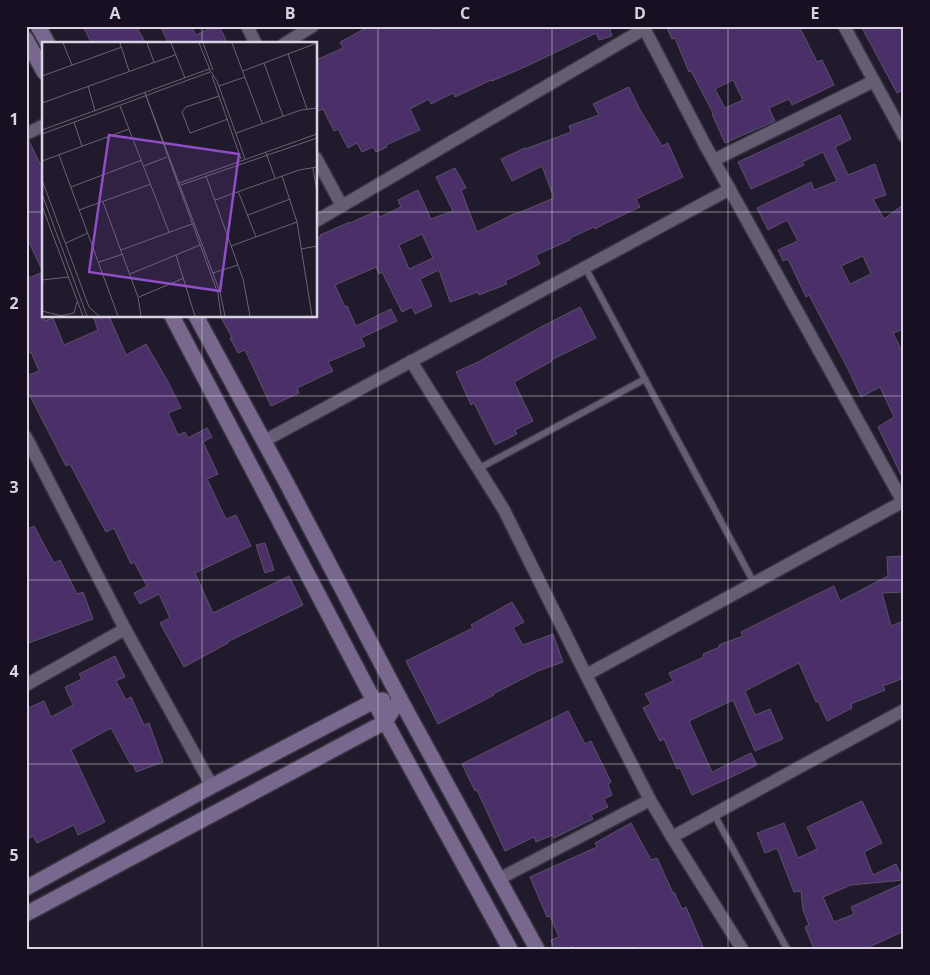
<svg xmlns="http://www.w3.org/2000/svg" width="930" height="975" viewBox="0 0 930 975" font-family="'Open Sans',sans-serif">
	<rect width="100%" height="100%" fill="#21192c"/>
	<g fill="#4a2f69" stroke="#5b5268" fill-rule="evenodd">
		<path d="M 83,26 L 136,26 L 146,44 L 92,44 Z"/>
		<path d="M 160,26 L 191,26 L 196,35 L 215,26 L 219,26 L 228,44 L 169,44 Z"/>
		<path d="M 370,26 L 435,26 L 437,30 L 445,26 L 611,26 L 609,27 L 612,36 L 599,40 L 596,33 L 527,66 L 492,81 L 491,80 L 455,97 L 453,93 L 431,104 L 429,99 L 410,109 L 420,130 L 386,145 L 387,147 L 376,152 L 373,147 L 362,152 L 357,143 L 348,148 L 338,129 L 334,131 L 323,109 L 316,112 L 316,60 L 343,48 L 340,42 Z"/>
		<path d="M 666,26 L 799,26 L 817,62 L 822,60 L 834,85 L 792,105 L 789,99 L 769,108 L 775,121 L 725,143 L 712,114 L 713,113 L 691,71 L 689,72 L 675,38 L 672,39 ZM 733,80 L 743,100 L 725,108 L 715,89 Z"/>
		<path d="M 861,26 L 904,26 L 904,89 L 897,93 Z"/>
		<path d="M 629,87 L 639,108 L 662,146 L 668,143 L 683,177 L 636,199 L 640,207 L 606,223 L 595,229 L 594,227 L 570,238 L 570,240 L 536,255 L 540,264 L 505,281 L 507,284 L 479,295 L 478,292 L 450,302 L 439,270 L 420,279 L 432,306 L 415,314 L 412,307 L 402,312 L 382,272 L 379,274 L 376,267 L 335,285 L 345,307 L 347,306 L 356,326 L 391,309 L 397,321 L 361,338 L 365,346 L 328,362 L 333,371 L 297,388 L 299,393 L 271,406 L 245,350 L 238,353 L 230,338 L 232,337 L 220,316 L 316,316 L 316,238 L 320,237 L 320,235 L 350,222 L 350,223 L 377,211 L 380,217 L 401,207 L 398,200 L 418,190 L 431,219 L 453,211 L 436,177 L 455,168 L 466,188 L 461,190 L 477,232 L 516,213 L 516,214 L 554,198 L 542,166 L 512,181 L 501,159 L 525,148 L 525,149 L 571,132 L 569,126 L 599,115 L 593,104 ZM 422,234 L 433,258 L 409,269 L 399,245 Z"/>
		<path d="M 840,115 L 851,139 L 835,147 L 848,175 L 875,164 L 886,195 L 873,199 L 884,219 L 904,204 L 904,329 L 893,333 L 904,355 L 904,481 L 878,427 L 894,417 L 880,387 L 861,397 L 848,369 L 809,295 L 806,297 L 788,259 L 783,261 L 778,250 L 798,241 L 787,220 L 768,230 L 757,208 L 811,182 L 814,190 L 837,181 L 823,152 L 802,162 L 804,165 L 751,189 L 738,162 ZM 863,256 L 871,274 L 850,284 L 841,266 Z"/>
		<path d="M 29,141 L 40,164 L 44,163 L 44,321 L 53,318 L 64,345 L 98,330 L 93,316 L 109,316 L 126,355 L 146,344 L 167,380 L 181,408 L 168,413 L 178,435 L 185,432 L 188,438 L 207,428 L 212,437 L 203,442 L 218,474 L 207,479 L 226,519 L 236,515 L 251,546 L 195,573 L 213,613 L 289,576 L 303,605 L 227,642 L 228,643 L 184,667 L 160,623 L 170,618 L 159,594 L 140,604 L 134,593 L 147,586 L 134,562 L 131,564 L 114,528 L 106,532 L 70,464 L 66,466 L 26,388 L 26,376 L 39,371 L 31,352 L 26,354 L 26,279 L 43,272 L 26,236 L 26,142 Z"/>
		<path d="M 580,307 L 596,338 L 551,360 L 552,361 L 514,382 L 533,421 L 515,430 L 517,434 L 495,445 L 474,403 L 471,405 L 456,372 L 478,362 L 541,327 Z"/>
		<path d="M 34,526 L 54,563 L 60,560 L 77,594 L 83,592 L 93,619 L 26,644 L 26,530 Z"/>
		<path d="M 265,543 L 274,570 L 265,573 L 256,545 Z"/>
		<path d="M 904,556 L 904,592 L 882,593 L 891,626 L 901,622 L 904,631 L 904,678 L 883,686 L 885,690 L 851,704 L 852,708 L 827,721 L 818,701 L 816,702 L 799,663 L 745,691 L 755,715 L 770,709 L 783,739 L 755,751 L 733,700 L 689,721 L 712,772 L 751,753 L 757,765 L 692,795 L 680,768 L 677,769 L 664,739 L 660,741 L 643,708 L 651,704 L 645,694 L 673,681 L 669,673 L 704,657 L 703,654 L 720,647 L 719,645 L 743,636 L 741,632 L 805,600 L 834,586 L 840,601 L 888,576 L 887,557 Z"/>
		<path d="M 512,602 L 524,622 L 513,628 L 523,645 L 553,634 L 563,662 L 538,671 L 493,694 L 494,695 L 438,724 L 406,661 L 473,628 L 471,625 Z"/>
		<path d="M 115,656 L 125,677 L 116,681 L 126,700 L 131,697 L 144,725 L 149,723 L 163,762 L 136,772 L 133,764 L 131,765 L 111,728 L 71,750 L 105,822 L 78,835 L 74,825 L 37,843 L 33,836 L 26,840 L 26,709 L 44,701 L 51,717 L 73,705 L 65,687 L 82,679 L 79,674 Z"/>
		<path d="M 568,711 L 585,744 L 591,741 L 611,782 L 608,784 L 612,795 L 604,799 L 608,807 L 591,815 L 593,819 L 554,838 L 553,835 L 536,842 L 534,837 L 505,851 L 477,790 L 475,791 L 462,764 Z"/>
		<path d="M 862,801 L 882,843 L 864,852 L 873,875 L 896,864 L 903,880 L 851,885 L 823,897 L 834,922 L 854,914 L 851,907 L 904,883 L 904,931 L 865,949 L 814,949 L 805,927 L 809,925 L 803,910 L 801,891 L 794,892 L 777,848 L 765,853 L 757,833 L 784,823 L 798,858 L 817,849 L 807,827 Z"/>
		<path d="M 631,823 L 651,860 L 657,858 L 673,893 L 674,892 L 682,909 L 686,907 L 704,949 L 641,949 L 639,945 L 631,949 L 579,949 L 577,945 L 567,949 L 554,949 L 551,940 L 559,937 L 550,916 L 547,917 L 530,877 L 597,847 L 595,843 Z"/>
	</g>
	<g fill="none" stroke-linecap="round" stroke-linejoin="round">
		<defs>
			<g id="lane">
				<path d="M 585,267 L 754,583"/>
				<path d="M 478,469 L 645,379"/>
				<path d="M 714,814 L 787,949"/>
			</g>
			<g id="street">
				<path d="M 247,26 L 256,44"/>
				<path d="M 643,26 L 704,143 L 903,502"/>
				<path d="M 844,26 L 904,136"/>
				<path d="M 284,44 L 313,26"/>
				<path d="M 26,134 L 44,125"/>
				<path d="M 316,158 L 342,206"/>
				<path d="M 714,160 L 874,81"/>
				<path d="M 316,221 L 644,29"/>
				<path d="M 411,361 L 504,510 L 586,675 L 650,800 L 672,837 L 742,949"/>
				<path d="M 26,437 L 125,629 L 212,786"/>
				<path d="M 264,441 L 730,189"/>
				<path d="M 586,675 L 904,501"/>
				<path d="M 26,685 L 125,629"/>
				<path d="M 672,837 L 904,710"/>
				<path d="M 499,879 L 650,800"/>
			</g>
			<g id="secondary">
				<path d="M 38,26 L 48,44"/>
				<path d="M 26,39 L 44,72"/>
				<path d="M 172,316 L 374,701 L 510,949"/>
				<path d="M 196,316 L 286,482 L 400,699 L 537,949"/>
				<path d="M 26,888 L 212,786 L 374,701 L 383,700"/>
				<path d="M 26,914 L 385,722 L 400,699"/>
			</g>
		</defs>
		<use href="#lane" stroke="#383341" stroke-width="9"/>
		<use href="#street" stroke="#383341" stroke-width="15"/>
		<use href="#secondary" stroke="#383341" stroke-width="18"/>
		<use href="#lane" stroke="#665d73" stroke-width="6"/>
		<use href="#street" stroke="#665d73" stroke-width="12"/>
		<use href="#secondary" stroke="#78688d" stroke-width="15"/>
	</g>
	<path fill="none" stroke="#d9d4e1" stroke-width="1" stroke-opacity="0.55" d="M 202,26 L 202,44M 378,26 L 378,949M 552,26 L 552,949M 728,26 L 728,949M 26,212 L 44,212M 316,212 L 904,212M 202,316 L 202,949M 26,396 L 904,396M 26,580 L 904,580M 26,764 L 904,764"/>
	<g transform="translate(42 42)">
		<rect width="275" height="275" fill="#21192c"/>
		<path fill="none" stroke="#6b6474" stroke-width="1" d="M 21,1 L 30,23M 78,1 L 87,29M 105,1 L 112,20M 129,1 L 143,36M 157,1 L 168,28M 161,1 L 171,28M 190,1 L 220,81M 246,12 L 265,67M 222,21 L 241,74M 201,29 L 275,1M 0,34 L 80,5M 170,34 L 199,117M 175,39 L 203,117M 46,44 L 53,69M 177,44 L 203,35M 103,51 L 178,250 L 183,274M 103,51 L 176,252 L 179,274M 177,54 L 144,65 L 140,70 L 148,91 L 186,77M 0,61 L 133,13M 78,64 L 127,190M 32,80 L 40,104M 0,88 L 167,27 L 175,39M 194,91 L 259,68 L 275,66M 0,92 L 168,30M 224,111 L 233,136M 17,113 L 76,274M 0,119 L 87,87M 102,124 L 125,115M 271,126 L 275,150M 164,134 L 201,237 L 208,274M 240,134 L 255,180 L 270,274M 0,138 L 47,265 L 57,274M 137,141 L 275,92M 139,143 L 275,96M 29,145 L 100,118M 196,149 L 214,195M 0,152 L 45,274M 173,158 L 257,128 L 275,125M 61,160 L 96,255 L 99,274M 0,164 L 41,274M 37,168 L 109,142M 206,173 L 248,157M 24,201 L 46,191M 189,204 L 255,180M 259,207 L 275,204M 79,208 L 150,182M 134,213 L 153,274M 57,220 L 81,212M 171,231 L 196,223M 88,232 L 158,203M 0,238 L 26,235M 97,255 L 142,236M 0,269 L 20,274M 18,274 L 32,271 L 35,260"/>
		<path fill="#8e4ec6" fill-opacity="0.15" stroke="#8e4ec6" stroke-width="2.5" d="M 67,93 L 197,112 L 178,249 L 47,230 Z"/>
		<rect width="275" height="275" fill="none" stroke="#d9d4e1" stroke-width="2.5"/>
	</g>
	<rect width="930" height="975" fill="none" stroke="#181022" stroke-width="55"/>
	<rect x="28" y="28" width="874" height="920" fill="none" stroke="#d9d4e1" stroke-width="2"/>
	<g font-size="16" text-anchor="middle" font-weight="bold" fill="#d9d4e1">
		<text x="115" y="19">A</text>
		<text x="290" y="19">B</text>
		<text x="465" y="19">C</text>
		<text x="640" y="19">D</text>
		<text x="815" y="19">E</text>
		<text x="14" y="125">1</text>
		<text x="14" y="309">2</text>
		<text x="14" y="493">3</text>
		<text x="14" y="677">4</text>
		<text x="14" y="861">5</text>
	</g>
</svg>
